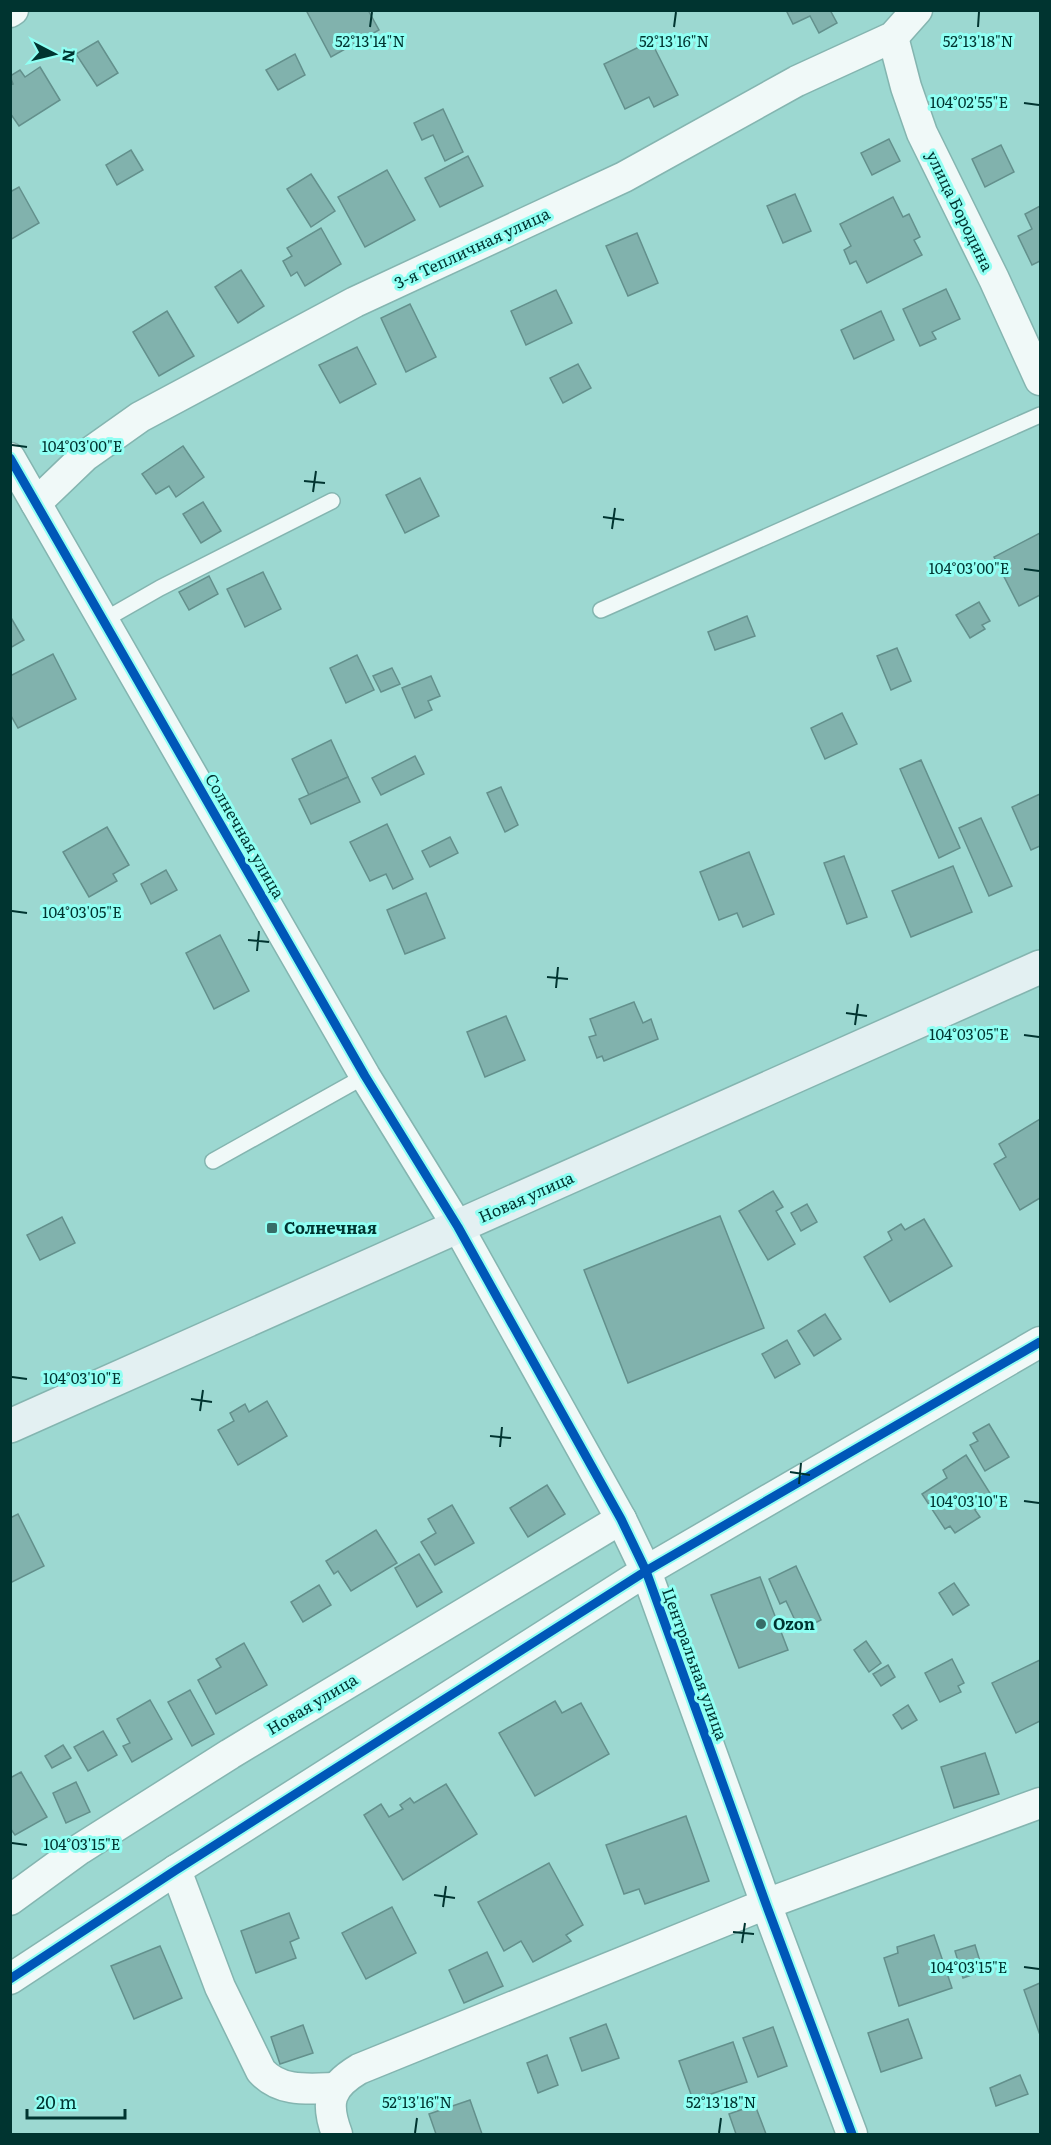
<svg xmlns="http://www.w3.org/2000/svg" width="1051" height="2145" viewBox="0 0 1051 2145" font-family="Literata,serif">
	<rect width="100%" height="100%" fill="#9cd8d1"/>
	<g fill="#81b2ad" stroke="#63908c" stroke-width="1.5">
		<path d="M 306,10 L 368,10 L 379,30 L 331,57 Z"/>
		<path d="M 786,10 L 830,10 L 837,23 L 819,33 L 810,16 L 793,24 Z"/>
		<path d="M 98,41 L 118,73 L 97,86 L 76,54 Z"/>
		<path d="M 651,41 L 678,95 L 654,107 L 649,97 L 625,109 L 604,64 Z"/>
		<path d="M 295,54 L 305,75 L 278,90 L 266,70 Z"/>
		<path d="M 40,67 L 60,100 L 19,126 L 10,113 L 10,85 L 13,84 L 10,76 L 20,70 L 25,77 Z"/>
		<path d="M 443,109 L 463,152 L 445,161 L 433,135 L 422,140 L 414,123 Z"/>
		<path d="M 889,139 L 900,161 L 872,175 L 861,153 Z"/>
		<path d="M 1001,145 L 1014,172 L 985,187 L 972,159 Z"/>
		<path d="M 131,150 L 143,170 L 117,185 L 106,165 Z"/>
		<path d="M 468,156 L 483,186 L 440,207 L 425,178 Z"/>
		<path d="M 387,170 L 415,220 L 365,247 L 338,197 Z"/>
		<path d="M 311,174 L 335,211 L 311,227 L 287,189 Z"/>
		<path d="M 19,187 L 39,223 L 10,240 L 10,192 Z"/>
		<path d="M 795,194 L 811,231 L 783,243 L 767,206 Z"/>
		<path d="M 893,197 L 903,217 L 909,214 L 920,237 L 914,240 L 922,255 L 867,283 L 856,261 L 850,264 L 844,250 L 851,246 L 840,224 Z"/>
		<path d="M 1040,206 L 1040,261 L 1032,265 L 1018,236 L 1032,229 L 1025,214 Z"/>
		<path d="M 321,228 L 341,264 L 305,286 L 297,272 L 291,276 L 283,261 L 292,256 L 287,248 Z"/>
		<path d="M 637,233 L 658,283 L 628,296 L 606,246 Z"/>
		<path d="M 241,270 L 264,306 L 238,323 L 215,287 Z"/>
		<path d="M 946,289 L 960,319 L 932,332 L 936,339 L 920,346 L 903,309 Z"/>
		<path d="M 556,290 L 572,323 L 526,345 L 511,311 Z"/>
		<path d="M 410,304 L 436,357 L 406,372 L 381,318 Z"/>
		<path d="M 167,311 L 194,356 L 159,376 L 133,332 Z"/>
		<path d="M 881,311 L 894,340 L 854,359 L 841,330 Z"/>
		<path d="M 357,347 L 376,384 L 340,403 L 319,365 Z"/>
		<path d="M 578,364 L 591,388 L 563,403 L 550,378 Z"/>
		<path d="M 183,446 L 204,477 L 176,497 L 169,486 L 156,494 L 142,474 Z"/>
		<path d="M 420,478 L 439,516 L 405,533 L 386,495 Z"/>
		<path d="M 203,502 L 221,531 L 201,543 L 183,514 Z"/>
		<path d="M 1040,533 L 1040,595 L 1019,606 L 994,557 Z"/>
		<path d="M 263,572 L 281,609 L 245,627 L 227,589 Z"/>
		<path d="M 209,576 L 218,594 L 189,610 L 179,592 Z"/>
		<path d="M 979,602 L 990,621 L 982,625 L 985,629 L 970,638 L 956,615 Z"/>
		<path d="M 10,616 L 24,640 L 10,648 Z"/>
		<path d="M 747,616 L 755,636 L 715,650 L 708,632 Z"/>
		<path d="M 897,648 L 911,681 L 891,690 L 877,656 Z"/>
		<path d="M 53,654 L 76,699 L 18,728 L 10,714 L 10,676 Z"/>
		<path d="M 357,655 L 374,690 L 346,703 L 330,668 Z"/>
		<path d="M 392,668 L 400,684 L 381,692 L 373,676 Z"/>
		<path d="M 431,676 L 440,696 L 428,701 L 432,710 L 415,718 L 402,688 Z"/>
		<path d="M 842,713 L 857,744 L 825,759 L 811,728 Z"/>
		<path d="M 331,740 L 348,777 L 309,795 L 292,759 Z"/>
		<path d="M 415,756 L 424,774 L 381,795 L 372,778 Z"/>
		<path d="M 921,760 L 960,848 L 939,858 L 900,769 Z"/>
		<path d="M 348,777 L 360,802 L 311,824 L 299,799 Z"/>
		<path d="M 501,787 L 518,825 L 505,832 L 487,793 Z"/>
		<path d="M 1040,794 L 1040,846 L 1031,850 L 1012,807 Z"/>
		<path d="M 981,818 L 1012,886 L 989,896 L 959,828 Z"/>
		<path d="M 387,824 L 413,879 L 393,889 L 386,874 L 370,881 L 350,842 Z"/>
		<path d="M 107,827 L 129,865 L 113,874 L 117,881 L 89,897 L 63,852 Z"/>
		<path d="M 450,837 L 458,853 L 430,867 L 422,851 Z"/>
		<path d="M 749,852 L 774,914 L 743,927 L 737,913 L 719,920 L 700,872 Z"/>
		<path d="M 844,856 L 867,917 L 847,924 L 824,863 Z"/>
		<path d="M 953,866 L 972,912 L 911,937 L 892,891 Z"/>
		<path d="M 166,870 L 177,890 L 151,904 L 141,884 Z"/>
		<path d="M 426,893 L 445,938 L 405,954 L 387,910 Z"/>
		<path d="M 220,935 L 249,991 L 214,1009 L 186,953 Z"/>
		<path d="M 634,1002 L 643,1023 L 651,1019 L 658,1039 L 604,1061 L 602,1056 L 597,1058 L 589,1037 L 596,1035 L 590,1019 Z"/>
		<path d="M 506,1016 L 525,1060 L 485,1077 L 467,1032 Z"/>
		<path d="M 1040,1119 L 1040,1198 L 1020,1210 L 994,1164 L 1006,1157 L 999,1144 Z"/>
		<path d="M 773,1191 L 783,1207 L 776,1211 L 795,1244 L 768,1260 L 739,1211 Z"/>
		<path d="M 807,1204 L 817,1222 L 801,1231 L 791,1213 Z"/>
		<path d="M 720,1216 L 764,1328 L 628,1383 L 584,1270 Z"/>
		<path d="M 62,1217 L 75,1243 L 40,1260 L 27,1235 Z"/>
		<path d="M 924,1219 L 952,1266 L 890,1302 L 864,1257 L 892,1240 L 888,1232 L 901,1224 L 905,1230 Z"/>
		<path d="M 825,1314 L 841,1339 L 814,1356 L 798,1331 Z"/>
		<path d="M 787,1340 L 800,1364 L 775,1378 L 762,1354 Z"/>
		<path d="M 267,1401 L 287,1436 L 238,1465 L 218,1430 L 234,1421 L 230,1413 L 245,1404 L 249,1412 Z"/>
		<path d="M 989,1424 L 1009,1457 L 985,1471 L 970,1445 L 978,1441 L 973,1433 Z"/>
		<path d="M 966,1455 L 993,1498 L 975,1510 L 980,1517 L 955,1533 L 950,1526 L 945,1529 L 922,1494 L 947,1478 L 943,1470 Z"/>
		<path d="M 547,1485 L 565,1514 L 528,1537 L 510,1508 Z"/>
		<path d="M 452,1505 L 474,1543 L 435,1565 L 421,1542 L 436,1533 L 428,1519 Z"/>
		<path d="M 18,1514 L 44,1566 L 10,1583 L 10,1518 Z"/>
		<path d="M 376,1530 L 397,1563 L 351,1591 L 338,1571 L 334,1574 L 326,1561 Z"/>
		<path d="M 419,1554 L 442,1592 L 417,1607 L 395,1568 Z"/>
		<path d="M 796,1566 L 821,1620 L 800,1631 L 786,1601 L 780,1604 L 769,1579 Z"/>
		<path d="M 760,1577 L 788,1650 L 739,1668 L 711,1595 Z"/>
		<path d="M 954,1583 L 969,1605 L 953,1615 L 939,1593 Z"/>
		<path d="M 319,1585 L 331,1605 L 303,1622 L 291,1602 Z"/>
		<path d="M 866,1641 L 881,1663 L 869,1672 L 854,1650 Z"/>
		<path d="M 244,1643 L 267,1685 L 216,1714 L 198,1680 L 221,1667 L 216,1659 Z"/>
		<path d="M 952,1659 L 964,1683 L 958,1686 L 961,1692 L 940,1702 L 925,1673 Z"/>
		<path d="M 1040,1660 L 1040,1721 L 1016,1733 L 992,1683 Z"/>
		<path d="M 888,1665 L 895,1677 L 881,1686 L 873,1674 Z"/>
		<path d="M 190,1690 L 214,1734 L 192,1746 L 168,1702 Z"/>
		<path d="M 150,1700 L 172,1739 L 132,1762 L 123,1746 L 130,1743 L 117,1719 Z"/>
		<path d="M 555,1701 L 562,1713 L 581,1703 L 609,1754 L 535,1796 L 499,1733 Z"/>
		<path d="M 908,1705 L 917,1720 L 902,1729 L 893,1715 Z"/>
		<path d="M 103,1731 L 117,1755 L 88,1771 L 74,1747 Z"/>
		<path d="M 63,1745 L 71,1758 L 52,1768 L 45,1756 Z"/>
		<path d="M 985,1753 L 999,1794 L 954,1808 L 941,1767 Z"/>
		<path d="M 21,1772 L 47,1817 L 15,1835 L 10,1828 L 10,1778 Z"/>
		<path d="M 76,1782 L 90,1812 L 66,1823 L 53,1793 Z"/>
		<path d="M 446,1784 L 477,1834 L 403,1880 L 364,1815 L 381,1804 L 389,1817 L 403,1809 L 400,1805 L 410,1798 L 414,1803 Z"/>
		<path d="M 686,1816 L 709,1881 L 645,1904 L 639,1889 L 624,1894 L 606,1845 Z"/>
		<path d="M 549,1863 L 583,1925 L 566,1935 L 571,1941 L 533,1962 L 521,1941 L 504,1951 L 478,1902 Z"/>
		<path d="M 392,1907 L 416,1953 L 366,1979 L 342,1933 Z"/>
		<path d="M 289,1913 L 299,1938 L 290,1942 L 296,1958 L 256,1973 L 241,1931 Z"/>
		<path d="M 934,1935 L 952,1988 L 899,2006 L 884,1958 L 898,1953 L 897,1947 Z"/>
		<path d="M 975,1945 L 983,1971 L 963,1978 L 955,1951 Z"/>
		<path d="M 160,1946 L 182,1998 L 134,2019 L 111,1966 Z"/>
		<path d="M 487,1952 L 503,1986 L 464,2003 L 449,1970 Z"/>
		<path d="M 1040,1983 L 1040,2035 L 1024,1990 Z"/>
		<path d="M 908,2019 L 922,2058 L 881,2072 L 868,2033 Z"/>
		<path d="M 606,2024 L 619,2058 L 582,2071 L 570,2038 Z"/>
		<path d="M 303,2025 L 313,2053 L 280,2064 L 271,2037 Z"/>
		<path d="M 773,2027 L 787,2066 L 758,2077 L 743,2038 Z"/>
		<path d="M 733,2042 L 747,2082 L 693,2100 L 679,2061 Z"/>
		<path d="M 547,2055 L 558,2085 L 538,2093 L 527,2063 Z"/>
		<path d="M 1020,2075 L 1028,2094 L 996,2106 L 990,2088 Z"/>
		<path d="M 470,2100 L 482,2134 L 436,2134 L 429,2114 Z"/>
		<path d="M 755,2105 L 766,2134 L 736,2134 L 729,2114 Z"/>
	</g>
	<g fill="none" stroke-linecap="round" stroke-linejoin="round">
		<defs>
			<g id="lane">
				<path d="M 601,610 L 1040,415"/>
				<path d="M 104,620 L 160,588 L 332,501"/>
				<path d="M 213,1161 L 365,1076"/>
			</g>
			<g id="street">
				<path d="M 10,12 L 13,10"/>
				<path d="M 893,37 L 906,87 L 922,133 L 994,279 L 1040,380"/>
				<path d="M 10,458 L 365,1076 L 458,1227 L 621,1519 L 646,1571 L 766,1904 L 852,2134"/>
				<path d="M 36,503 L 85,456 L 140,417 L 355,302 L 624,177 L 797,81 L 893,37 L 917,10"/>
				<path d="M 176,1870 L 220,1987 L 261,2071 C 280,2092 307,2089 334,2088"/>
				<path d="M 10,1900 L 80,1849 L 230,1754 L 621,1519"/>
				<path d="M 10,1979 L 176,1870 L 646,1571 L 1040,1342"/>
				<path d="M 337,2134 C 325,2102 329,2087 359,2069 L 766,1904 L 1040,1803"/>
			</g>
			<path id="secondary" d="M 10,1426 L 1040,967"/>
		</defs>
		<use href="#lane" stroke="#84b5b0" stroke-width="18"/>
		<use href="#street" stroke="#84b5b0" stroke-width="33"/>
		<use href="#secondary" stroke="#84b5b0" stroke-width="36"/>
		<use href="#lane" stroke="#f0f9f8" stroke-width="15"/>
		<use href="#street" stroke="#f0f9f8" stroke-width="30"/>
		<use href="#secondary" stroke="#e3f0f2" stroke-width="33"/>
		<defs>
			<g id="cycleway">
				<path d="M 10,458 L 365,1076 L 458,1227 L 621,1519 L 646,1571 L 766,1904 L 852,2134"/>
				<path d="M 10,1979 L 176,1870 L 646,1571 L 1040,1342"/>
			</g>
		</defs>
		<use href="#cycleway" stroke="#91fff3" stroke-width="13"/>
		<use href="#cycleway" stroke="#0057b8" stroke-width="9"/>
	</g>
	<path fill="none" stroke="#003430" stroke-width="2" d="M 370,27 L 372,12M 674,27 L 676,12M 978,27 L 979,12M 1024,103 L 1039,105M 12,445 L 27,447M 304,481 L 325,483M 313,492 L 316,471M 603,517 L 624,520M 612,529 L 615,508M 1024,569 L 1039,571M 12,911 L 27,913M 248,940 L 269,942M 257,951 L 259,931M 547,977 L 568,979M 556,988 L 558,967M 846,1013 L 867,1016M 855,1025 L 858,1004M 1024,1035 L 1039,1037M 12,1377 L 27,1379M 191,1399 L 212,1402M 200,1411 L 203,1390M 490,1436 L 511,1438M 500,1447 L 502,1427M 790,1472 L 810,1475M 799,1484 L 801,1463M 1024,1501 L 1039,1503M 12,1843 L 27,1845M 434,1895 L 455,1898M 443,1907 L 446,1886M 733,1932 L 754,1934M 742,1943 L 745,1923M 1024,1967 L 1039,1969M 415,2133 L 417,2118M 719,2133 L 721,2118"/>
	<g fill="#376d68" stroke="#91fff3" stroke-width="2">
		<rect x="266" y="1222" width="12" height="12" rx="3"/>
		<circle cx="761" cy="1624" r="6"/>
	</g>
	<g text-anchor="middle" stroke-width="6" stroke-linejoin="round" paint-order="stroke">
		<g font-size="16" fill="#003430" stroke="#91fff3">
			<text transform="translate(960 211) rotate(64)" y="6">улица Бородина</text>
			<text transform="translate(472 248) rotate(-25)" y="6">3-я Тепличная улица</text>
			<text transform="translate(245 836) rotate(60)" y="6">Солнечная улица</text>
			<text transform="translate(526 1197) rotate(-24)" y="6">Новая улица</text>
			<text transform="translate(695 1664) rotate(70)" y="6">Центральная улица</text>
			<text transform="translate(312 1704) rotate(-31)" y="6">Новая улица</text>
		</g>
		<g font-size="16" font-weight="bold" fill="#003430" stroke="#91fff3" text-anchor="start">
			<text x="284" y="1234">Солнечная</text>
			<text x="773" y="1630">Ozon</text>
		</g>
	</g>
	<g font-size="15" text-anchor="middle" fill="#003430" stroke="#91fff3" stroke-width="6" stroke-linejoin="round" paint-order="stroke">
		<text x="370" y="47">52°13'14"N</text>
		<text x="674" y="47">52°13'16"N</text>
		<text x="978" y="47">52°13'18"N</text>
		<text x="969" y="108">104°02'55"E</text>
		<text x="82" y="452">104°03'00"E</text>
		<text x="969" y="574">104°03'00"E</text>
		<text x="82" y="918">104°03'05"E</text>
		<text x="969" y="1040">104°03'05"E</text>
		<text x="82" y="1384">104°03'10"E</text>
		<text x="969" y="1507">104°03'10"E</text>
		<text x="82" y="1850">104°03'15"E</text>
		<text x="969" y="1973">104°03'15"E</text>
		<text x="417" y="2108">52°13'16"N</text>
		<text x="721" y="2108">52°13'18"N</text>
	</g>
	<rect width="1051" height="2145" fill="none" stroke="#003430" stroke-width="24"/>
	<g transform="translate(54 54) rotate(97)" stroke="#91fff3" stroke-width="4.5" paint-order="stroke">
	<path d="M0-4.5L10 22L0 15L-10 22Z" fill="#003430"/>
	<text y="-9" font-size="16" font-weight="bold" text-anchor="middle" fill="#003430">N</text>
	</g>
	<path d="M27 2109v9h98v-9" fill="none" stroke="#003430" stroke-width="3"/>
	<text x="36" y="2109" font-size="18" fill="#003430" stroke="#91fff3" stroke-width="4.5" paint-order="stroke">20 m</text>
</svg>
